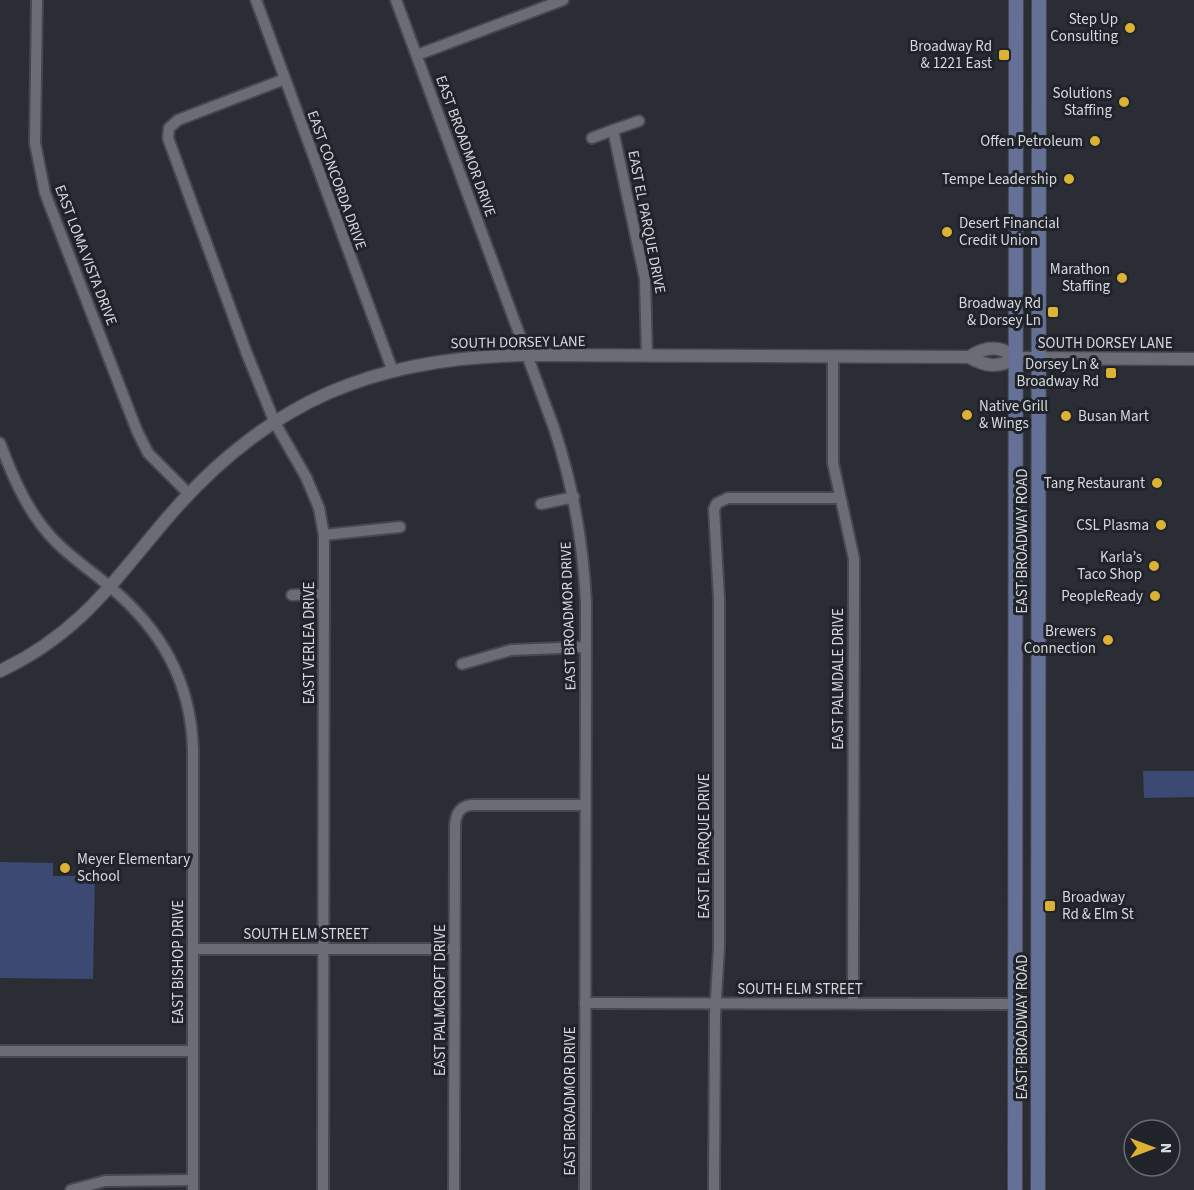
<svg xmlns="http://www.w3.org/2000/svg" width="1194" height="1190" viewBox="0 0 1194 1190" font-family="'Source Sans 3',sans-serif">
	<rect width="100%" height="100%" fill="#2a2d34"/>
	<g fill="#3b4973">
		<path d="M 1143,771 L 1194,771 L 1194,797 L 1144,798 Z"/>
		<path d="M 0,862 L 53,863 L 53,876 L 95,876 L 93,979 L 0,978 Z"/>
	</g>
	<g fill="none" stroke-linecap="round" stroke-linejoin="round">
		<defs>
			<g id="minor">
				<path d="M 37,0 L 35,143 L 45,193 L 137,431 L 148,453 L 189,494"/>
				<path d="M 256,0 L 392,369"/>
				<path d="M 396,0 L 554,428 C 573,485 583,542 586,602 L 585,1190"/>
				<path d="M 417,55 L 563,0"/>
				<path d="M 285,79 L 178,120 L 169,128 L 168,138 L 247,354 L 275,423 L 306,477 L 319,508 L 324,535 L 323,1190"/>
				<path d="M 639,121 L 613,130 L 645,279 L 647,356"/>
				<path d="M 592,138 L 613,130"/>
				<path d="M 833,357 L 833,463 L 854,559 L 853,1003"/>
				<path d="M 0,443 C 13,478 29,515 56,542 C 72,558 91,571 109,586 C 161,629 191,681 193,750 L 193,1190"/>
				<path d="M 541,504 L 574,497"/>
				<path d="M 324,535 L 400,527"/>
				<path d="M 292,595 L 324,594"/>
				<path d="M 462,664 L 511,650 L 586,647"/>
				<path d="M 193,949 L 455,949"/>
				<path d="M 585,1003 L 1015,1004"/>
				<path d="M 0,1051 L 193,1051"/>
				<path d="M 71,1190 L 105,1181 L 193,1180"/>
				<path d="M 454,1190 L 455,825 C 456,813 460,806 472,805 L 585,805"/>
				<path d="M 714,1190 L 715,1014 L 719,948 L 719,599 L 714,509 L 717,503 L 728,498 L 840,498"/>
			</g>
			<g id="tertiary">
				<path d="M 969,357 C 986,346 1000,345 1016,358"/>
				<path d="M 0,671 C 81,633 114,580 169,516 C 269,400 376,357 526,355 L 969,357 C 986,367 999,368 1016,358 L 1194,359"/>
			</g>
			<g id="secondary">
				<path d="M 1015,1190 L 1016,0"/>
				<path d="M 1038,1190 L 1039,0"/>
			</g>
		</defs>
		<use href="#minor" stroke="#46484e" stroke-width="14"/>
		<use href="#tertiary" stroke="#46484e" stroke-width="15"/>
		<use href="#secondary" stroke="#46484e" stroke-width="16"/>
		<use href="#minor" stroke="#6a6d76" stroke-width="10"/>
		<use href="#tertiary" stroke="#6a6d76" stroke-width="12"/>
		<use href="#secondary" stroke="#657097" stroke-width="14"/>
	</g>
	<g fill="#dbb233" stroke="#20232a" stroke-width="2">
		<circle cx="1130" cy="28" r="6"/>
		<rect x="998" y="49" width="12" height="12" rx="3"/>
		<circle cx="1124" cy="102" r="6"/>
		<circle cx="1095" cy="141" r="6"/>
		<circle cx="1069" cy="179" r="6"/>
		<circle cx="947" cy="232" r="6"/>
		<circle cx="1122" cy="278" r="6"/>
		<rect x="1047" y="306" width="12" height="12" rx="3"/>
		<rect x="1105" y="367" width="12" height="12" rx="3"/>
		<circle cx="967" cy="415" r="6"/>
		<circle cx="1066" cy="416" r="6"/>
		<circle cx="1157" cy="483" r="6"/>
		<circle cx="1161" cy="525" r="6"/>
		<circle cx="1154" cy="566" r="6"/>
		<circle cx="1155" cy="596" r="6"/>
		<circle cx="1108" cy="640" r="6"/>
		<circle cx="65" cy="868" r="6"/>
		<rect x="1044" y="900" width="12" height="12" rx="3"/>
	</g>
	<g text-anchor="middle" stroke-width="6" stroke-linejoin="round" paint-order="stroke">
		<g font-size="15" fill="#d7d9de" stroke="#20232a" text-anchor="end">
			<text x="1118" y="24">Step Up<tspan x="1118" dy="17">Consulting</tspan></text>
			<text x="992" y="51">Broadway Rd<tspan x="992" dy="17">&amp; 1221 East</tspan></text>
			<text x="1112" y="98">Solutions<tspan x="1112" dy="17">Staffing</tspan></text>
			<text x="1083" y="146">Offen Petroleum</text>
			<text x="1057" y="184">Tempe Leadership</text>
			<text x="959" y="228" text-anchor="start">Desert Financial<tspan x="959" dy="17">Credit Union</tspan></text>
			<text x="1110" y="274">Marathon<tspan x="1110" dy="17">Staffing</tspan></text>
			<text x="1041" y="308">Broadway Rd<tspan x="1041" dy="17">&amp; Dorsey Ln</tspan></text>
			<text x="1099" y="369">Dorsey Ln &amp;<tspan x="1099" dy="17">Broadway Rd</tspan></text>
			<text x="979" y="411" text-anchor="start">Native Grill<tspan x="979" dy="17">&amp; Wings</tspan></text>
			<text x="1078" y="421" text-anchor="start">Busan Mart</text>
			<text x="1145" y="488">Tang Restaurant</text>
			<text x="1149" y="530">CSL Plasma</text>
			<text x="1142" y="562">Karla’s<tspan x="1142" dy="17">Taco Shop</tspan></text>
			<text x="1143" y="601">PeopleReady</text>
			<text x="1096" y="636">Brewers<tspan x="1096" dy="17">Connection</tspan></text>
			<text x="77" y="864" text-anchor="start">Meyer Elementary<tspan x="77" dy="17">School</tspan></text>
			<text x="1062" y="902" text-anchor="start">Broadway<tspan x="1062" dy="17">Rd &amp; Elm St</tspan></text>
		</g>
		<g font-size="15" fill="#d7d9de" stroke="#20232a">
			<text transform="translate(466 146) rotate(70)" y="5">EAST BROADMOR DRIVE</text>
			<text transform="translate(337 180) rotate(70)" y="5">EAST CONCORDA DRIVE</text>
			<text transform="translate(647 222) rotate(79)" y="5">EAST EL PARQUE DRIVE</text>
			<text transform="translate(86 255) rotate(69)" y="5">EAST LOMA VISTA DRIVE</text>
			<text transform="translate(518 342) rotate(-1)" y="5">SOUTH DORSEY LANE</text>
			<text x="1105" y="348">SOUTH DORSEY LANE</text>
			<text transform="translate(1022 541) rotate(-90)" y="5">EAST BROADWAY ROAD</text>
			<text transform="translate(568 616) rotate(-92)" y="5">EAST BROADMOR DRIVE</text>
			<text transform="translate(309 643) rotate(-90)" y="5">EAST VERLEA DRIVE</text>
			<text transform="translate(838 679) rotate(-90)" y="5">EAST PALMDALE DRIVE</text>
			<text transform="translate(704 846) rotate(-90)" y="5">EAST EL PARQUE DRIVE</text>
			<text x="306" y="939">SOUTH ELM STREET</text>
			<text transform="translate(178 962) rotate(-90)" y="5">EAST BISHOP DRIVE</text>
			<text x="800" y="994">SOUTH ELM STREET</text>
			<text transform="translate(440 1000) rotate(-90)" y="5">EAST PALMCROFT DRIVE</text>
			<text transform="translate(1022 1027) rotate(-90)" y="5">EAST BROADWAY ROAD</text>
			<text transform="translate(570 1101) rotate(-90)" y="5">EAST BROADMOR DRIVE</text>
		</g>
	</g>
	<g transform="translate(1152 1148) rotate(90)"><circle r="28" fill="#20232a" stroke="#696c72" stroke-width="1.5"/>
	<path d="M0-4.5L10 22L0 15L-10 22Z" fill="#dbb233"/>
	<text y="-9" font-size="16" font-weight="bold" text-anchor="middle" fill="#d7d9de">N</text>
	</g>
</svg>
